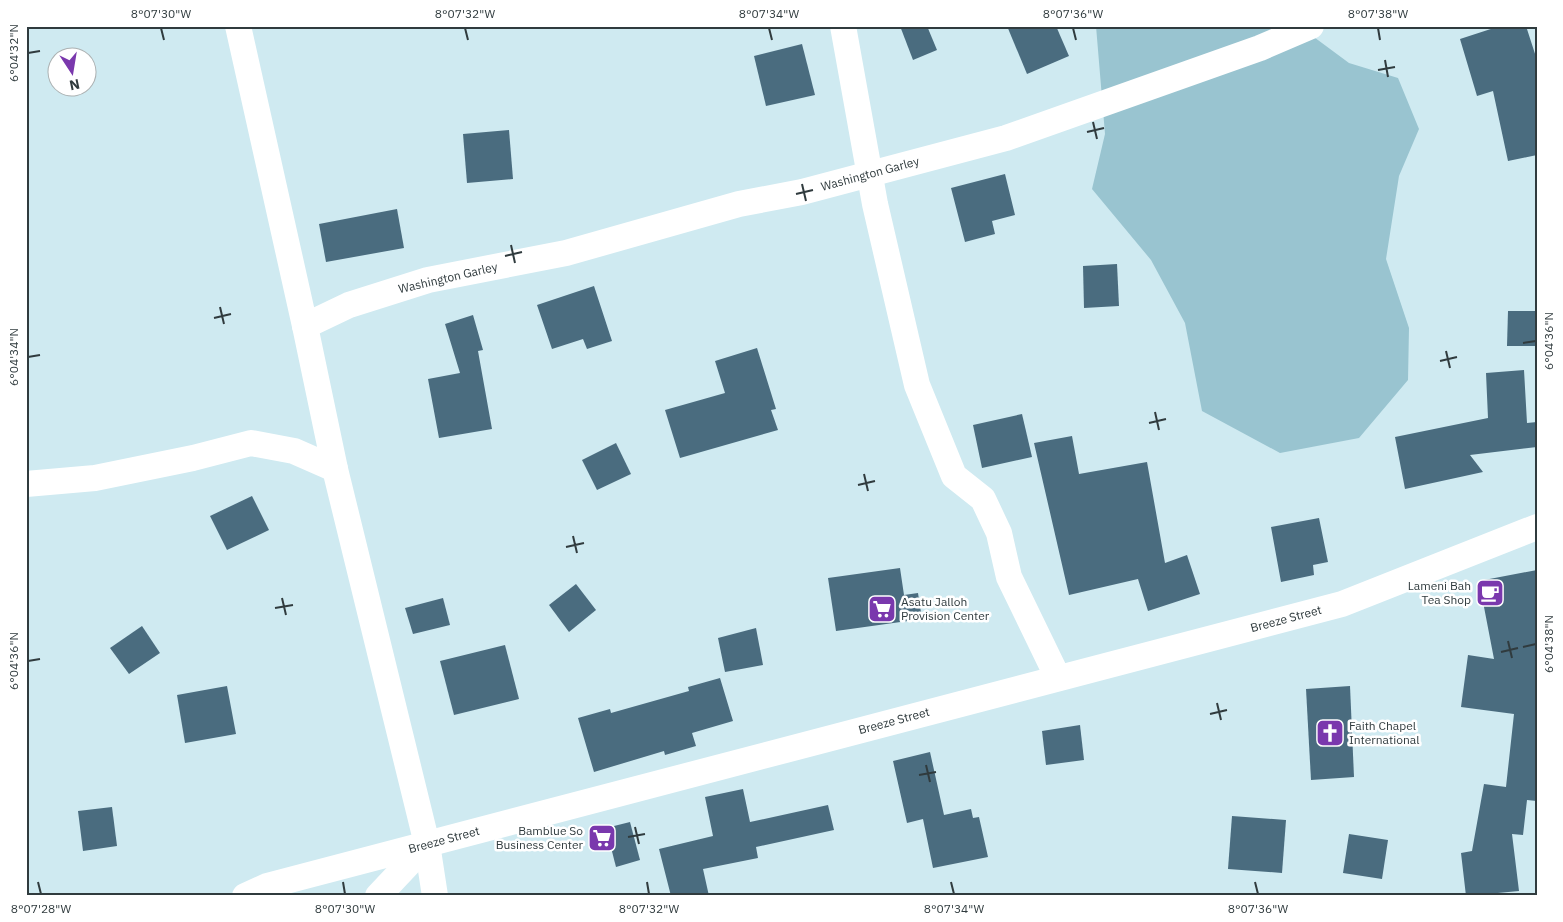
<svg xmlns="http://www.w3.org/2000/svg" width="1563" height="922" viewBox="0 0 1563 922" font-family="'IBM Plex Sans',sans-serif">
	<rect width="100%" height="100%" fill="#cfeaf1"/>
	<path fill="#99c4d0" d="M 1096,26 L 1299,26 L 1349,63 L 1398,78 L 1419,129 L 1399,176 L 1386,259 L 1409,328 L 1408,380 L 1359,438 L 1280,453 L 1202,411 L 1185,323 L 1151,260 L 1092,189 L 1105,134 Z"/>
	<g fill="#4a6c7f">
		<path d="M 900,26 L 927,26 L 937,50 L 913,60 Z"/>
		<path d="M 1007,26 L 1056,26 L 1069,56 L 1027,74 Z"/>
		<path d="M 1500,26 L 1526,26 L 1537,60 L 1537,155 L 1508,161 L 1493,91 L 1477,96 L 1460,39 Z"/>
		<path d="M 802,44 L 815,95 L 766,106 L 754,56 Z"/>
		<path d="M 509,130 L 513,179 L 467,183 L 463,134 Z"/>
		<path d="M 1005,174 L 1015,215 L 992,221 L 995,234 L 965,242 L 951,188 Z"/>
		<path d="M 397,209 L 404,248 L 326,262 L 319,224 Z"/>
		<path d="M 1117,264 L 1119,306 L 1084,308 L 1083,266 Z"/>
		<path d="M 594,286 L 612,341 L 587,349 L 583,339 L 552,349 L 537,305 Z"/>
		<path d="M 1508,311 L 1537,311 L 1537,346 L 1507,346 Z"/>
		<path d="M 473,315 L 483,350 L 478,351 L 492,429 L 439,438 L 428,379 L 460,373 L 445,324 Z"/>
		<path d="M 757,348 L 776,409 L 771,410 L 778,430 L 680,458 L 665,410 L 725,393 L 715,361 Z"/>
		<path d="M 1524,370 L 1527,423 L 1537,422 L 1537,447 L 1470,455 L 1483,472 L 1405,489 L 1395,437 L 1488,418 L 1486,373 Z"/>
		<path d="M 1022,414 L 1032,457 L 982,468 L 973,425 Z"/>
		<path d="M 1072,436 L 1079,474 L 1147,462 L 1165,563 L 1187,555 L 1200,594 L 1148,611 L 1138,579 L 1069,595 L 1034,443 Z"/>
		<path d="M 616,443 L 631,474 L 597,490 L 582,460 Z"/>
		<path d="M 252,496 L 269,530 L 227,550 L 210,516 Z"/>
		<path d="M 1319,518 L 1328,562 L 1313,565 L 1314,575 L 1281,582 L 1271,527 Z"/>
		<path d="M 900,568 L 904,595 L 918,593 L 922,619 L 836,631 L 828,578 Z"/>
		<path d="M 1537,570 L 1537,801 L 1527,800 L 1523,835 L 1512,834 L 1519,891 L 1466,896 L 1461,853 L 1472,851 L 1484,784 L 1506,787 L 1514,714 L 1461,707 L 1468,655 L 1494,659 L 1479,581 Z"/>
		<path d="M 576,584 L 596,610 L 569,632 L 549,605 Z"/>
		<path d="M 443,598 L 450,625 L 413,634 L 405,608 Z"/>
		<path d="M 142,626 L 160,653 L 129,674 L 110,648 Z"/>
		<path d="M 756,628 L 763,665 L 725,672 L 718,638 Z"/>
		<path d="M 505,645 L 519,699 L 454,715 L 440,661 Z"/>
		<path d="M 720,678 L 733,721 L 692,733 L 696,746 L 665,755 L 664,751 L 594,772 L 578,718 L 610,709 L 611,713 L 689,691 L 688,687 Z"/>
		<path d="M 227,686 L 236,734 L 185,743 L 177,695 Z"/>
		<path d="M 1350,686 L 1354,777 L 1311,780 L 1306,689 Z"/>
		<path d="M 1080,725 L 1084,760 L 1046,765 L 1042,731 Z"/>
		<path d="M 930,752 L 944,815 L 971,809 L 973,818 L 979,817 L 988,857 L 933,868 L 923,819 L 907,823 L 893,761 Z"/>
		<path d="M 743,789 L 750,822 L 828,805 L 834,830 L 756,847 L 758,858 L 703,869 L 709,896 L 671,896 L 659,849 L 713,836 L 705,797 Z"/>
		<path d="M 112,807 L 117,846 L 83,851 L 78,811 Z"/>
		<path d="M 1232,816 L 1286,820 L 1282,873 L 1228,869 Z"/>
		<path d="M 630,822 L 640,860 L 616,867 L 606,828 Z"/>
		<path d="M 1349,834 L 1388,840 L 1382,879 L 1343,873 Z"/>
	</g>
	<g fill="none" stroke-linecap="round" stroke-linejoin="round">
		<g stroke="#fff" stroke-width="26">
			<path d="M 238,26 L 305,326 L 335,469 L 427,844 L 435,896"/>
			<path d="M 843,26 L 875,204 L 917,385 L 954,476 L 983,499 L 999,533 L 1009,577 L 1058,678"/>
			<path d="M 305,326 L 349,305 L 428,280 L 566,253 L 739,204 L 802,192 L 1006,138 L 1260,48 L 1311,26"/>
			<path d="M 26,484 L 95,478 L 193,458 L 251,443 L 294,451 L 335,469"/>
			<path d="M 245,896 L 267,886 L 1342,604 L 1537,527"/>
			<path d="M 378,896 L 427,844"/>
		</g>
	</g>
	<path fill="none" stroke="#303b3e" stroke-width="2" d="M 161,28 L 164,40M 465,28 L 468,40M 769,28 L 772,40M 1073,28 L 1076,40M 1378,28 L 1380,40M 28,53 L 40,51M 1385,60 L 1388,77M 1378,70 L 1395,67M 1093,122 L 1097,139M 1087,132 L 1104,128M 802,184 L 806,201M 796,194 L 813,190M 511,245 L 515,263M 505,256 L 522,252M 220,307 L 224,324M 214,318 L 231,314M 1523,343 L 1536,341M 1446,351 L 1450,368M 28,357 L 40,355M 1440,361 L 1457,357M 1155,412 L 1159,430M 1149,423 L 1166,419M 864,474 L 868,491M 858,485 L 875,481M 573,536 L 577,553M 566,547 L 584,543M 282,598 L 286,615M 275,608 L 293,605M 1508,641 L 1512,658M 1523,647 L 1536,644M 1501,652 L 1518,648M 28,661 L 40,659M 1217,703 L 1221,720M 1210,714 L 1227,710M 926,765 L 930,782M 919,775 L 936,772M 635,827 L 639,844M 628,837 L 645,834M 38,882 L 41,894M 343,882 L 345,894M 647,882 L 649,894M 951,882 L 954,894M 1255,882 L 1258,894"/>
	<defs>
		<symbol id="cafe-square" viewBox="-11 -11 22 22"><rect x="-9" y="-9" width="18" height="18" rx="4" fill="#7a38ad" stroke="#fff"/><path d="M-5.5-4.5H6V0H3Q3 3.5 0 3.5H-2.5Q-5.5 3.5-5.5 0ZM3-3.2v2h1.7v-2ZM-6 4.5H4V6H-6Z" fill="#fff"/></symbol>
		<symbol id="supermarket-square" viewBox="-11 -11 22 22"><rect x="-9" y="-9" width="18" height="18" rx="4" fill="#7a38ad" stroke="#fff"/><path d="M-6-5.5h2.5l.6 2H6L4.5 2H-2.5L-4.4-4H-6ZM-1.5 3.2a1.3 1.3 0 1 0 .1 0ZM3 3.2a1.3 1.3 0 1 0 .1 0Z" fill="#fff"/></symbol>
		<symbol id="church-square" viewBox="-11 -11 22 22"><rect x="-9" y="-9" width="18" height="18" rx="4" fill="#7a38ad" stroke="#fff"/><path d="M-1.2-6h2.4v3.5h3.3v2.4h-3.3V6h-2.4V-.1h-3.3v-2.4h3.3Z" fill="#fff"/></symbol>
	</defs>
	<g fill-rule="evenodd">
		<use href="#cafe-square" x="1474" y="577" width="32" height="32"/>
		<use href="#supermarket-square" x="866" y="593" width="32" height="32"/>
		<use href="#church-square" x="1314" y="717" width="32" height="32"/>
		<use href="#supermarket-square" x="586" y="822" width="32" height="32"/>
	</g>
	<g text-anchor="middle" stroke-width="5" stroke-linejoin="round" paint-order="stroke">
		<g font-size="12" fill="#303b3e" stroke="#fff">
			<text transform="translate(870 174) rotate(-15)" y="4">Washington Garley</text>
			<text transform="translate(448 278) rotate(-13)" y="4">Washington Garley</text>
			<text transform="translate(1286 619) rotate(-15)" y="4">Breeze Street</text>
			<text transform="translate(894 721) rotate(-15)" y="4">Breeze Street</text>
			<text transform="translate(444 840) rotate(-15)" y="4">Breeze Street</text>
		</g>
		<g font-size="12" fill="#303b3e" stroke="#fff" text-anchor="end">
			<text x="1471" y="590">Lameni Bah<tspan x="1471" dy="14">Tea Shop</tspan></text>
			<text x="901" y="606" text-anchor="start">Asatu Jalloh<tspan x="901" dy="14">Provision Center</tspan></text>
			<text x="1349" y="730" text-anchor="start">Faith Chapel<tspan x="1349" dy="14">International</tspan></text>
			<text x="583" y="835">Bamblue So<tspan x="583" dy="14">Business Center</tspan></text>
		</g>
	</g>
	<rect width="1563" height="922" fill="none" stroke="#ffffff" stroke-width="55"/>
	<g transform="translate(72 72) rotate(168)"><circle r="24" fill="#ffffff" stroke="#acb1b2"/>
	<path d="M0-4L9 19L0 12L-9 19Z" fill="#7a38ad"/>
	<text y="-8" font-size="14" font-weight="bold" text-anchor="middle" fill="#303b3e">N</text>
	</g>
	<rect x="28" y="28" width="1508" height="866" fill="none" stroke="#303b3e" stroke-width="2"/>
	<g font-size="12" text-anchor="middle" fill="#303b3e">
		<text x="161" y="18">8°07'30"W</text>
		<text x="465" y="18">8°07'32"W</text>
		<text x="769" y="18">8°07'34"W</text>
		<text x="1073" y="18">8°07'36"W</text>
		<text x="1378" y="18">8°07'38"W</text>
		<text transform="translate(14 53) rotate(-90)" y="4">6°04'32"N</text>
		<text transform="translate(1549 341) rotate(-90)" y="4">6°04'36"N</text>
		<text transform="translate(14 357) rotate(-90)" y="4">6°04'34"N</text>
		<text transform="translate(1549 644) rotate(-90)" y="4">6°04'38"N</text>
		<text transform="translate(14 661) rotate(-90)" y="4">6°04'36"N</text>
		<text x="41" y="913">8°07'28"W</text>
		<text x="345" y="913">8°07'30"W</text>
		<text x="649" y="913">8°07'32"W</text>
		<text x="954" y="913">8°07'34"W</text>
		<text x="1258" y="913">8°07'36"W</text>
	</g>
</svg>
